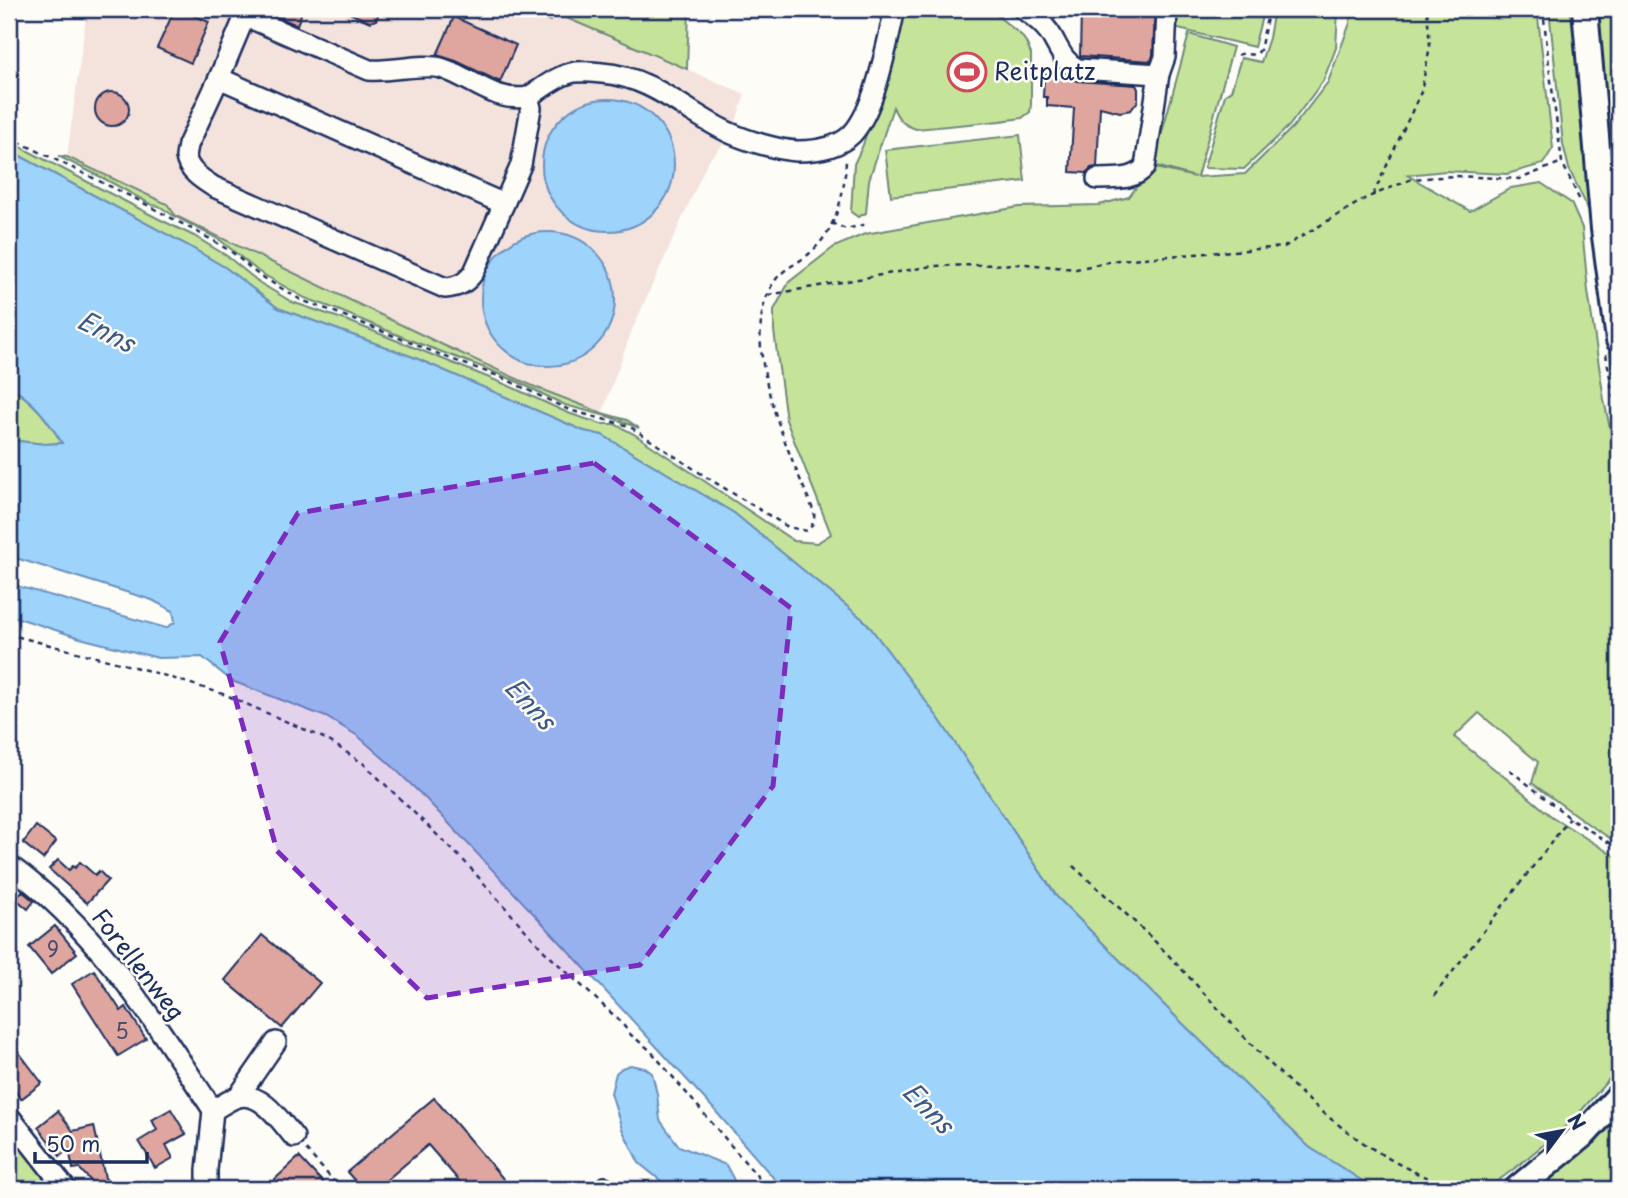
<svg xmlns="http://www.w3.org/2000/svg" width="1628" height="1198" viewBox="0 0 1628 1198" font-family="'Playpen Sans',sans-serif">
	<rect width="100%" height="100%" fill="#fdfcf7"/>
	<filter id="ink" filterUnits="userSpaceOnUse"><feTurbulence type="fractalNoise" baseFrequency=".0143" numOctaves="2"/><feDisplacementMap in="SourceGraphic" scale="14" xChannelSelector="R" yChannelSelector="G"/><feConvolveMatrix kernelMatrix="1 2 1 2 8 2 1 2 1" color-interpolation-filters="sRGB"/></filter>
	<g filter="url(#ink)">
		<path fill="#f4e2dd" d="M 87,9 L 521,9 L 550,21 L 557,14 L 745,94 L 735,125 L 727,140 L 708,161 L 632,330 L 602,413 L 535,387 L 443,345 L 176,216 L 167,204 L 67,157 Z"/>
		<g fill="#c6e39a" stroke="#70897c" stroke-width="2">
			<path d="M 521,9 L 689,9 L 687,69 L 557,14 L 550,21 Z"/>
			<path d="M 904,9 L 989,9 L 1021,35 L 1026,42 L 1031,54 L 1031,104 L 1030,112 L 1022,118 L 1000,121 L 916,129 C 903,125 898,119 893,107 L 869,180 L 866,213 L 858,217 L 851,212 L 854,164 L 863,145 Z"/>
			<path d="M 1175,9 L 1264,9 L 1254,47 L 1174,28 Z"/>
			<path d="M 1274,9 L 1338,9 L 1336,48 L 1323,81 L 1289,126 L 1244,169 L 1204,168 L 1225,95 L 1231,91 L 1241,58 L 1261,62 L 1269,38 Z"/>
			<path d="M 1351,9 L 1537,9 L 1553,148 L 1543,164 L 1507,174 L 1446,171 L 1407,175 L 1470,211 L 1511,188 L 1541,183 L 1571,203 L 1582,228 L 1588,291 L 1604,400 L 1619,471 L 1619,844 L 1588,824 L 1532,783 L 1538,762 L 1479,713 L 1454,737 L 1512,783 L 1551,816 L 1619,859 L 1619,1066 L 1612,1076 L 1581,1111 L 1567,1125 L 1519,1165 L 1487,1189 L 1375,1189 L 1309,1147 L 1175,1016 L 1057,897 L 939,719 L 866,622 L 734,513 L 602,435 L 584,431 L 413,357 L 278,308 L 226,268 L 187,245 L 9,150 L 9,141 L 159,219 L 194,236 L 227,256 L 260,283 L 292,302 L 348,321 L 507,385 L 568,413 L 601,424 L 615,424 L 634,434 L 794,541 L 817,543 L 831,534 L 786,420 L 774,331 L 774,310 L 789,282 L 834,247 L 865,234 L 1019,207 L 1099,205 L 1129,197 L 1151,167 L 1195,177 L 1153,165 L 1189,34 L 1233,47 L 1197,177 L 1245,174 L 1293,127 L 1328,82 L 1350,23 Z"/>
			<path d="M 1549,9 L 1572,9 L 1589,175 L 1608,325 L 1619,395 L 1619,416 L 1589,211 L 1569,169 L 1563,144 Z"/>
			<path d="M 1597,9 L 1619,9 L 1619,265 Z"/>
			<path d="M 1020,135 L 1025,181 L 891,196 L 885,150 Z"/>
			<path d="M 58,156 L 67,157 L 167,204 L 176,216 L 443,345 L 535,387 L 602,413 L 627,420 L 639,428 L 610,417 L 565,405 L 516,381 L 482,367 L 410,340 L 333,308 L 305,298 L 259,272 L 220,240 L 174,216 L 159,206 L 152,205 L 105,179 Z"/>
			<path d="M 9,387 C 34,400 47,420 62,443 L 45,444 L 9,440 Z"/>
			<path d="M 1619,1113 L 1619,1178 L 1607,1189 L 1534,1189 Z"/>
			<path d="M 9,1131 L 54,1189 L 9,1189 Z"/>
		</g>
		<g fill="#9ed3fc" stroke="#6a91bd" stroke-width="2">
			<circle cx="608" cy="165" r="66"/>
			<path d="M 9,150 L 187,245 L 226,268 L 278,308 L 413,357 L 584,431 L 602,435 L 734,513 L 866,622 L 939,719 L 1057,897 L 1175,1016 L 1309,1147 L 1375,1189 L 783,1189 L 712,1107 L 576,959 L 427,800 L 390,764 L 358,736 L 326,717 L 232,681 L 202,657 L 158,658 L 80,638 L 9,615 L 10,584 L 166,628 L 175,622 L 173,611 L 152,600 L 9,556 L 9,440 L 45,444 L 62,443 C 48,420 33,399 9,387 Z"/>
			<circle cx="548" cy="299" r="67"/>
			<path d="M 630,1065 L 645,1068 L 652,1073 L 657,1094 L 660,1120 L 679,1146 L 726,1165 L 733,1178 L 736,1189 L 671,1189 L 639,1163 L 622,1129 L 611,1093 L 616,1073 L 622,1068 Z"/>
		</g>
		<g fill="#dfa59f" stroke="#1b2f5e" stroke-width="2">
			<path d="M 175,9 L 179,9 L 209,22 L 191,63 L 157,48 Z"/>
			<path d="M 259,9 L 303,9 L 297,25 Z"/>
			<path d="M 340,9 L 381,9 L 376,20 L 370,22 Z"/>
			<path d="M 1081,9 L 1155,9 L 1153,55 L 1151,61 L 1080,56 Z"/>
			<path d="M 454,17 L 516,45 L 500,82 L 456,61 L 437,55 Z"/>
			<path d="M 1044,74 L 1065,75 L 1077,81 L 1136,85 L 1138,89 L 1138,101 L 1131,110 L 1120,112 L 1100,107 L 1097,167 L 1091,168 L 1087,173 L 1070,172 L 1074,108 L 1047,106 L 1047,97 L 1043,97 Z"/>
			<circle cx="112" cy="109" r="17"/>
			<path d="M 36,826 L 56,842 L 43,859 L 23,843 Z"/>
			<path d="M 58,860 L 69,870 L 73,866 L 75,868 L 80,862 L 95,875 L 99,871 L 108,880 L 87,903 L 49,869 Z"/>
			<path d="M 22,891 L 34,901 L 28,909 L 16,899 Z"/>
			<path d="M 55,926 L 77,953 L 51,974 L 29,947 Z"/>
			<path d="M 262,935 L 320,983 L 282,1028 L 225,980 Z"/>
			<path d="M 94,970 L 121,1011 L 126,1007 L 146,1039 L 118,1056 L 72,984 Z"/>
			<path d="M 9,1039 L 42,1083 L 21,1099 L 9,1083 Z"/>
			<path d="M 434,1098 L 512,1189 L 466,1189 L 428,1145 L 376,1189 L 362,1189 L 347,1172 Z"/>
			<path d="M 171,1109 L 186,1134 L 166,1145 L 173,1158 L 155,1168 L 139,1141 L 157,1130 L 152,1120 Z"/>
			<path d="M 58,1111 L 73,1131 L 94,1126 L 105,1178 L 114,1189 L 98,1189 L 79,1168 L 73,1169 L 69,1149 L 60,1156 L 38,1127 Z"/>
			<path d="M 299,1157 L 329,1189 L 282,1189 L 274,1180 Z"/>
		</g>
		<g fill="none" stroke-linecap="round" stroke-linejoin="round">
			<defs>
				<g id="minor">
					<path d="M 1023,9 C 1033,16 1042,22 1049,32 C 1058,45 1062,62 1078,69 L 1159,74"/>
					<path d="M 219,78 L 504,204"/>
					<path d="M 528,97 C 494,103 471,77 441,68 C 423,63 390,72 369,70 L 245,16 L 219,78 L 188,145 C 188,145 186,156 186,157 C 188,171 203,180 214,187 L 445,288 C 459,287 466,283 474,272 L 521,165 L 531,108 L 528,97 C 543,88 558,75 575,72 C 584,71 593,72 602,73 C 654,77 686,113 730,133 C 748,141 778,150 797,151 C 816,151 838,148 852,134 C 876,108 887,43 895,9"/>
					<path d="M 1097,179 C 1114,178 1134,181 1145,167 L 1159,74 L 1165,57 L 1167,9"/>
					<path d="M 9,865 C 97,929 154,1021 213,1110"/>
					<path d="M 238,1097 L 276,1042"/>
					<path d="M 213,1110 C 221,1106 230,1099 238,1097 C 262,1091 281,1122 294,1137"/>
					<path d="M 9,1116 L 66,1189"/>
					<path d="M 605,1187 L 607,1189"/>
					<path d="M 207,1189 L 207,1170 L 213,1110"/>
				</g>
				<g id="major">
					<path d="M 1585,9 L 1604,229 L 1619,340"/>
					<path d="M 1517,1189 L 1585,1133 L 1619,1096"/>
				</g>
			</defs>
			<use href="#minor" stroke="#1b2f5e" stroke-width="24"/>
			<use href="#major" stroke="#1b2f5e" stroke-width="30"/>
			<g stroke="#1b2f5e" stroke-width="2.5" stroke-dasharray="5 5" stroke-linecap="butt">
				<path d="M 1543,9 L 1549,66 L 1562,162 L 1581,203"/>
				<path d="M 1238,55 C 1246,51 1254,59 1260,50 L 1269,9"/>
				<path d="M 9,137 L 138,200 L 214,241 L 233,253 L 256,273 L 301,300 L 332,311 L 451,359 L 501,377 L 569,410 L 629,426 L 711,480 L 788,527 L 807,531 C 813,526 815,520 814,512 C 790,454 735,341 774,282 C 783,268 800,263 811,252 C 837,229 845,192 846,159"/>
				<path d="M 1373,195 L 1421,92 L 1430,46 L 1427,9"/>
				<path d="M 831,223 L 846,229 L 867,224"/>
				<path d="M 768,295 L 932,266 L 1026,264 L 1076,269 L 1118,260 L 1284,247 L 1366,198 L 1412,179 L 1454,176 L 1520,179 L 1562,162"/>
				<path d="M 1606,354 L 1619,430"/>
				<path d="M 9,631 L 15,636 L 150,671 L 226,695 L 326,739 L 364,764 L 465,862 L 544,951 L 620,1021 L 631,1035 L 650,1050 L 768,1189"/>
				<path d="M 1510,770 L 1570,818 L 1619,849"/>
				<path d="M 1073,866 C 1107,897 1142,927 1174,961 C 1259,1051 1335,1149 1457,1189"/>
				<path d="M 1434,996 L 1570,818"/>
				<path d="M 306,1150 L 341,1189"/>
				<path d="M 1614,1189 L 1619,1184"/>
			</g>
			<use href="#minor" stroke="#fdfcf7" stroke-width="19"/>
			<use href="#major" stroke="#fdfcf7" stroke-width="24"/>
		</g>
	</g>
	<path fill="#7b2cbf" fill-opacity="0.2" stroke="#7b2cbf" stroke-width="5" stroke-dasharray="14 9" stroke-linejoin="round" d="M 594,463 L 791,608 L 773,786 L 640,965 L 427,998 L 277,851 L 220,642 L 298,513 Z"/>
	<defs>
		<symbol id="stadium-ring" viewBox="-11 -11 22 22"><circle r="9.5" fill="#fdfcf7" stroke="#d1495b" stroke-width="1.5"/><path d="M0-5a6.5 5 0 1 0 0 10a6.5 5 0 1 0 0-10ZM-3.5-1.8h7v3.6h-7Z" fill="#d1495b"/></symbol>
	</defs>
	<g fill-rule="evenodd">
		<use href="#stadium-ring" x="945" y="50" width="44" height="44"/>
	</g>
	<g text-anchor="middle" stroke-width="5" stroke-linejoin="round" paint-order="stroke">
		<g font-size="21" fill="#4c4c6e">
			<text x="53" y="957">9</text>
			<text x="122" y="1039">5</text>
		</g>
		<g font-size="24" fill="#1b2f5e" stroke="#fdfcf7" text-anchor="start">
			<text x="994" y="80">Reitplatz</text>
		</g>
		<g font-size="24" fill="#1b2f5e" stroke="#fdfcf7">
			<text transform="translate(138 965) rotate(52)" y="8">Forellenweg</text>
		</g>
		<g font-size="26" font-style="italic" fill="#3c5886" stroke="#fdfcf7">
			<text transform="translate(106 332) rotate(27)" y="9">Enns</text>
			<text transform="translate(530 704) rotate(47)" y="9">Enns</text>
			<text transform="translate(928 1108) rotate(46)" y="9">Enns</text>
		</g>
	</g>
	<rect width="1628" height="1198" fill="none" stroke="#fdfcf7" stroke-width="35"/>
	<rect x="18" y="18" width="1593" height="1163" fill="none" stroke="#1b2f5e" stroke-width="2.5" filter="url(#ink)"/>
	<g transform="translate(1562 1131) rotate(58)" stroke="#fdfcf7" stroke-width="5" paint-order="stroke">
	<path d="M0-5L12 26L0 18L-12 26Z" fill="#1b2f5e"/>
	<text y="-10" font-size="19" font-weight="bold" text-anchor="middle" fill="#1b2f5e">N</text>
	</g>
	<path d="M35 1152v10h112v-10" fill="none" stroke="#1b2f5e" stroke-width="3.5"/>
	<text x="46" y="1152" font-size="21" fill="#1b2f5e" stroke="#fdfcf7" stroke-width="5" paint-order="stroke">50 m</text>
</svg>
